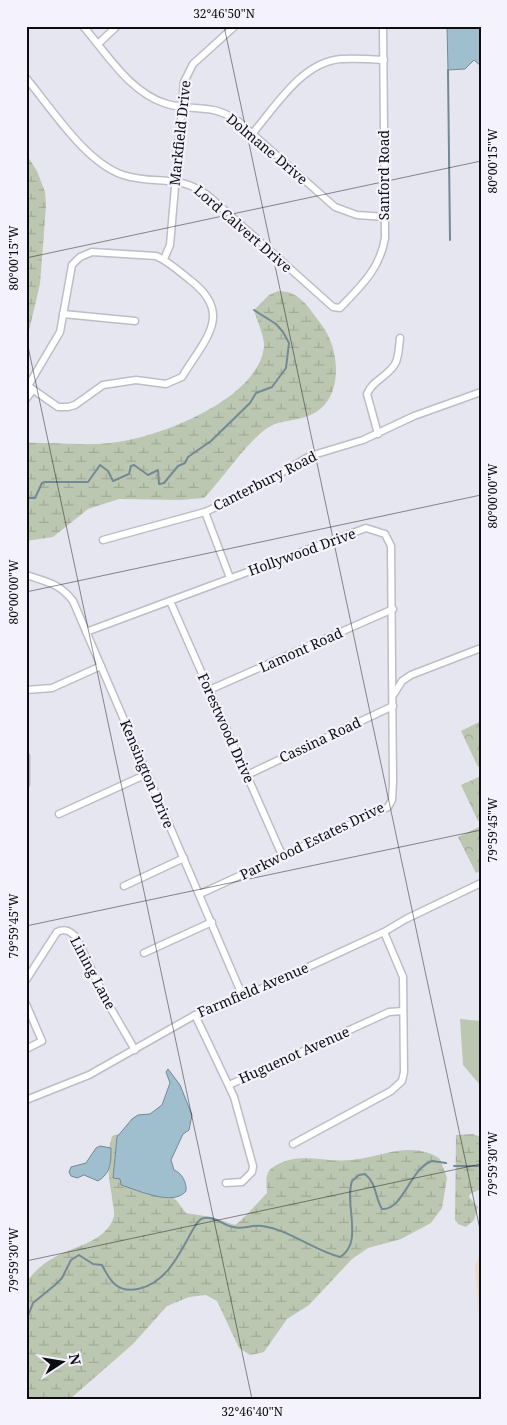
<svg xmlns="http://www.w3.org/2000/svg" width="507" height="1425" viewBox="0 0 507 1425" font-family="'Noto Serif',serif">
	<defs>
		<pattern id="wetland-marsh" width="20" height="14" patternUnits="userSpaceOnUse" patternTransform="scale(1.25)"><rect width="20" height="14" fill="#bcc7b1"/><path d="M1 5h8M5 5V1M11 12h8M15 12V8" fill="none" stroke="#a0aa97"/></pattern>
		<pattern id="park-crowns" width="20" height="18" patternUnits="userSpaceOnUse" patternTransform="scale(1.25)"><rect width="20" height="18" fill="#bcc7b1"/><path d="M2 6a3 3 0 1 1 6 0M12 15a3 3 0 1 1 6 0" fill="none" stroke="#a0aa97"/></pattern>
	</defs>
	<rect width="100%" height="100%" fill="#e6e6f0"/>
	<path fill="#ebdac8" d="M 481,1253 L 481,1337 L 475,1266 Z"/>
	<g fill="url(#wetland-marsh)">
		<path d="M 26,154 L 37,171 L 45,192 L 46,206 L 40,284 L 26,343 Z"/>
		<path d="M 278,291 C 300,291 308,307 321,324 C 341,349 345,403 308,416 C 290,423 279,418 262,432 C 240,451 224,477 204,498 L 180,500 L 119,499 L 88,509 L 53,537 L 26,541 L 26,443 C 54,442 83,446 110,443 C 156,439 258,400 264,347 C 265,337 257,321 254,310 L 269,295 Z"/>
		<path d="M 128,1132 L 163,1189 L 177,1201 L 186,1213 L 211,1217 L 235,1225 C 246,1217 257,1203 267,1193 C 267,1184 264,1174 272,1168 C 297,1150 323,1163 350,1160 C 370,1159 391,1149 411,1150 C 421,1150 432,1153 440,1159 L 447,1178 L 442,1208 L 431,1223 L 401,1239 L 368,1248 L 352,1259 L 309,1305 L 287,1319 L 264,1352 L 250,1355 L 239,1348 L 217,1301 L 206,1295 L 189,1297 L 167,1306 L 133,1344 L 70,1399 L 26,1399 L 26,1282 C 35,1271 43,1263 55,1257 C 74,1246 107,1242 114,1216 C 115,1211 112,1203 112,1197 C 108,1175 106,1157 112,1136 Z"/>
		<path d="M 473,1134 L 481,1137 L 481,1189 L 470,1194 L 469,1197 L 478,1207 L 474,1220 L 466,1227 L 458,1224 L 455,1220 L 456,1135 Z"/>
	</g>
	<g fill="url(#park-crowns)">
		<path d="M 481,721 L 481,766 L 478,767 L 461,731 Z"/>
		<path d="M 481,776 L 481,820 L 478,821 L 461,785 Z"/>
		<path d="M 481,826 L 481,871 L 476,873 L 458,837 Z"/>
	</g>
	<path fill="#bcc7b1" d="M 460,1019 L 481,1021 L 481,1086 L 463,1065 Z"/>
	<g fill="#9fbfce" stroke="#738995">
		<path d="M 447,26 L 481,26 L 481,66 L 474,60 L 465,69 L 448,70 Z"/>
		<path d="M 168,1069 L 180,1085 L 192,1115 L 189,1130 L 183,1134 L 171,1160 L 174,1170 C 182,1173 187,1183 186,1191 C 174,1207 137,1190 121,1185 L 120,1179 L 113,1178 L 117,1137 L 132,1119 L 138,1115 L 150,1114 L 162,1105 L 170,1083 L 166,1072 Z"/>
		<path d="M 100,1146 L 111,1148 C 111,1162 111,1173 98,1181 L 84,1175 L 77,1178 L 71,1176 L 69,1172 L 71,1167 L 86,1163 L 96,1148 Z"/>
	</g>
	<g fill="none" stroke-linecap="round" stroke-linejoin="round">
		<g stroke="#738995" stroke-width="2">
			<path d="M 448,70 L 450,240"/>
			<path d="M 26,498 L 35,498 L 42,483 L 45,482 L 88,482 L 100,465 L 108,471 L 113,481 L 129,474 L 131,466 L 134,465 L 148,475 L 158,470 L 159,484 L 164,483 L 178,466 L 185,463 L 188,457 L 211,441 L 250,403 L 256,393 L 272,387 L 286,368 L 289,343 L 283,332 L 276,324 L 254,310"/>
			<path d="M 454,1166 L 481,1166"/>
			<path d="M 26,1346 L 28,1316 L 33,1303 L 55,1285 L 62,1278 L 71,1260 L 79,1255 L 93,1264 L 102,1265 C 110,1281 117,1293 138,1289 C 179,1281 190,1219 204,1218 C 215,1216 223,1225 233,1227 C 243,1230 253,1224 262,1226 C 290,1230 313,1250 340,1257 C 364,1243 344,1204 352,1181 L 359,1175 L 365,1174 C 377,1184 375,1198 382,1209 C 403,1211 410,1168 432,1161 L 446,1163"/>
		</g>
		<defs>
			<g id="minor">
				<path d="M 83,26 C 107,54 130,93 167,104 C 196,112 209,102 238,121 L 335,207 L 357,215 L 385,217"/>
				<path d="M 98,44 L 117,26"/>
				<path d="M 26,78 C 52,109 85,162 123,175 C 157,186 179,172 211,198 L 333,307 L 340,308 C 361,286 380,269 385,238 L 383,26"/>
				<path d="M 252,134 C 276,106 302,62 341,59 C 355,58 370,59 384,60"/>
				<path d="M 92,252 L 156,256 C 168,261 179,271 190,280 C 235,314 204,340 182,377 L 166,384 L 136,380 L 103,385 L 75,405 L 68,407 L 58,407 L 28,386 L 60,332 L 72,265 L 80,257 Z"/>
				<path d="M 164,259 L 170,245 L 184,82 L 193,64 L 235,26"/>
				<path d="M 63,314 L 135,321"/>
				<path d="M 26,399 L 33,390"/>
				<path d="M 378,434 L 367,394 C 373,379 390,376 396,362 C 399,355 399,345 400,338"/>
				<path d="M 205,512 L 230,578"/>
				<path d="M 103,540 L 205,512 L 247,493 L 310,456 L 363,440 L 414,416 L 481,392"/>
				<path d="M 26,575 C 47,582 59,583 73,601 L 243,997"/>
				<path d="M 170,601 L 282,855"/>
				<path d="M 86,632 L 366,528 L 385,534 L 391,546 L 393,783 L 392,800 L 388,807 L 200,894"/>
				<path d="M 26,690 L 52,688 L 101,666"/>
				<path d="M 209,690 L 393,609"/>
				<path d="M 394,694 L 402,681 L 411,675 L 481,648"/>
				<path d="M 26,756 L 26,784"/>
				<path d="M 247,775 L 393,706"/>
				<path d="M 59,814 L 147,774"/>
				<path d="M 124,886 L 184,858"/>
				<path d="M 144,953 L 212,922"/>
				<path d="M 26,980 L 57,932 C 65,928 70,931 76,937 L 106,1000 L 135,1050"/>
				<path d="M 26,1004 L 42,1041 L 26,1049"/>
				<path d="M 195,1015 L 234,1097 L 253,1166 L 252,1172 L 242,1182 L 226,1183"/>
				<path d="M 229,1085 L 389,1012 L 403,1011"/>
				<path d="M 26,1100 L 89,1075 L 195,1015 L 243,997 L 384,932 L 406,919 L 481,883"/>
				<path d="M 293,1144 L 391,1091 L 402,1081 L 404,1072 L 403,977 L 384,932"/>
			</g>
		</defs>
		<use href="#minor" stroke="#bebdc7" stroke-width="9"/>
		<use href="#minor" stroke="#fff" stroke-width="6"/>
	</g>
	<path fill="none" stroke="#0d0c10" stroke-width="1" stroke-opacity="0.45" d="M 224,26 L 481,1234M 26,258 L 481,161M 26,337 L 252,1399M 26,592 L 481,495M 26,926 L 481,830M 26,1261 L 481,1164"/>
	<g text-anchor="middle" stroke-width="4.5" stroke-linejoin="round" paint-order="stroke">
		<g font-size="14" fill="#0d0c10" stroke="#f4f3fd">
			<text transform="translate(180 133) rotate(-84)" y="5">Markfield Drive</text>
			<text transform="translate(267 149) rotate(40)" y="5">Dolmane Drive</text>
			<text transform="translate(384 175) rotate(-90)" y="5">Sanford Road</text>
			<text transform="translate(243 229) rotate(41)" y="5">Lord Calvert Drive</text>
			<text transform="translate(265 481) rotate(-27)" y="5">Canterbury Road</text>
			<text transform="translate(302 552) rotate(-20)" y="5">Hollywood Drive</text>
			<text transform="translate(301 650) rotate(-24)" y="5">Lamont Road</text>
			<text transform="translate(226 728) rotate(66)" y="5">Forestwood Drive</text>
			<text transform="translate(320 740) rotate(-25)" y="5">Cassina Road</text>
			<text transform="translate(147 774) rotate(67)" y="5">Kensington Drive</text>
			<text transform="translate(312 841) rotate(-26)" y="5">Parkwood Estates Drive</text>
			<text transform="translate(93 973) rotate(62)" y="5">Lining Lane</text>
			<text transform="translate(253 990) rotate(-23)" y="5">Farmfield Avenue</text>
			<text transform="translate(294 1055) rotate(-24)" y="5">Huguenot Avenue</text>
		</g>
	</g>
	<rect width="507" height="1425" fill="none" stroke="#f4f3fd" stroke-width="55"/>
	<g transform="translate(62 1362) rotate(78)" stroke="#f4f3fd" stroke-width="4" paint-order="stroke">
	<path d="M0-4L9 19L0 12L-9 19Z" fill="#0d0c10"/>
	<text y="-8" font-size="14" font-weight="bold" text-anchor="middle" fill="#0d0c10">N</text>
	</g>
	<rect x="28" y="28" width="452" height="1370" fill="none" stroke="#0d0c10" stroke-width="2"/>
	<g font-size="12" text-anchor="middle" fill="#0d0c10">
		<text x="224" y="18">32°46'50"N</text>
		<text transform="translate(493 161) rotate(-90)" y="4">80°00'15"W</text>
		<text transform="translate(14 258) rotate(-90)" y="4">80°00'15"W</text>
		<text transform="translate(493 496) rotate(-90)" y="4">80°00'00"W</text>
		<text transform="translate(14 592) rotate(-90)" y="4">80°00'00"W</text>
		<text transform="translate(493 830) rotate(-90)" y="4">79°59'45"W</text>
		<text transform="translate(14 926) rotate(-90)" y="4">79°59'45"W</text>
		<text transform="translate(493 1164) rotate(-90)" y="4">79°59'30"W</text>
		<text transform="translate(14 1260) rotate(-90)" y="4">79°59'30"W</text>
		<text x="252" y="1416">32°46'40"N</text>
	</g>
</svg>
